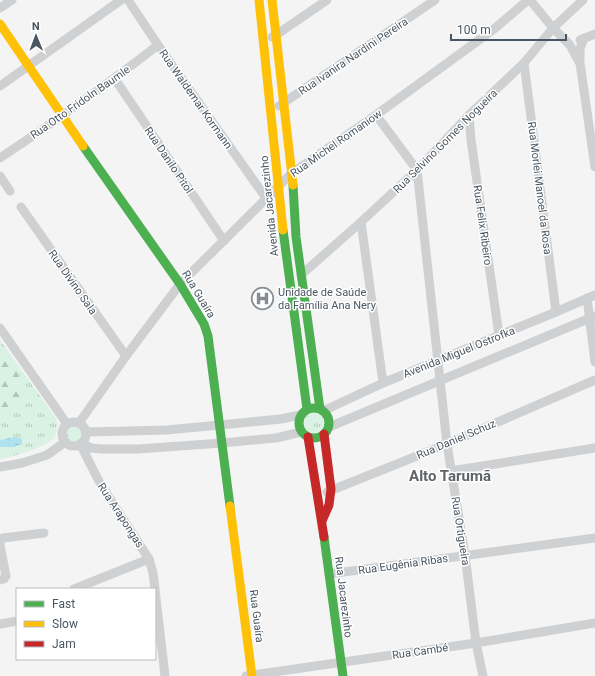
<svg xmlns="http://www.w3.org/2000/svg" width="595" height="676" viewBox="0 0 595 676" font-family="Roboto,sans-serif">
	<defs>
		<pattern id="grass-tufts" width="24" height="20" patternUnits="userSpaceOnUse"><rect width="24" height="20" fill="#d9f2e3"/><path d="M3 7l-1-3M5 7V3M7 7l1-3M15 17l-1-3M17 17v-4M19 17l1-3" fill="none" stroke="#b2c7bb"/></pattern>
		<pattern id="forest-firs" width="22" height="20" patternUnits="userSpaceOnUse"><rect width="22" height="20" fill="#d9f2e3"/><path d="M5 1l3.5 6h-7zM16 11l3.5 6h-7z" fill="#b2c7bb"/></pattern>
		<pattern id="water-ripples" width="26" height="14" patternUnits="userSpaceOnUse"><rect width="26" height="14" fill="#aee2f0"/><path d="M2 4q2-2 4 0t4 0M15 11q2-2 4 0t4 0" fill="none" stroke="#90bac6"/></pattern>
	</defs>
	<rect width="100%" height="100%" fill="#f4f4f4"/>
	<g fill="url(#grass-tufts)">
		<path d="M 0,340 L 55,417 L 58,424 C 57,427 56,432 55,436 C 49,447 12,457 0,459 Z"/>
		<circle cx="314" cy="423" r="10"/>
		<circle cx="74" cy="435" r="9"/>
	</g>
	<path fill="url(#forest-firs)" d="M 0,347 L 23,380 L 24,393 L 19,401 L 7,413 L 0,413 Z"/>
	<path fill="url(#water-ripples)" d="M 14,437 L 21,438 L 22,440 L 22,444 L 14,447 L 0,447 L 0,440 Z"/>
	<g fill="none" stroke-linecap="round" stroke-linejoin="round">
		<g stroke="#ced0d2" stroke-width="9">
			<path d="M 128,0 L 158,45 L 266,198"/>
			<path d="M 530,0 L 553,28 L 570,45 L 579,62"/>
			<path d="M 0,8 L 12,0"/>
			<path d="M 272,37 L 276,35 L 327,0"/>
			<path d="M 584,38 L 580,49 L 580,63 L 595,167"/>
			<path d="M 580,40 L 595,34"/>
			<path d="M 524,63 L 556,312"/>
			<path d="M 115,79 L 224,241"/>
			<path d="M 0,86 L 121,0"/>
			<path d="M 279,106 L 435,0"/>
			<path d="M 376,115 L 417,170 L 440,380 L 447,444 L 465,555 L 476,643 L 483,676"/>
			<path d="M 469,115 L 471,140 L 499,335"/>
			<path d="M 0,158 C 54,122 107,85 158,45"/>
			<path d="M 0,176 L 10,191"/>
			<path d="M 21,207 L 126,356"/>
			<path d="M 361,222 L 383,383"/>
			<path d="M 301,275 L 361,222 L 417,170 L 469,115 L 524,63 L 553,28 L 583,0"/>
			<path d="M 587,298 L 595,362"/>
			<path d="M 0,328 L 67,424"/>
			<path d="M 323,411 L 383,383 L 556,312 L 595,295"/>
			<circle cx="74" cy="434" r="12"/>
			<path d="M 79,423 L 126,356 L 180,284 L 292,173 L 376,115 L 494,29 L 528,0"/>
			<path d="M 329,427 L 595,316"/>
			<path d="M 86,432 L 167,430 L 281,419 L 300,415"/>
			<path d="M 82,443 L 91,448 L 101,449 L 138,449 L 222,443 L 276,438 L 301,432"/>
			<path d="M 80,444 C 87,457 93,470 100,483 C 116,509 133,534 149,559 L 153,573 L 155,589"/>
			<path d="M 0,467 L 22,463 L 47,455 L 65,442"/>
			<path d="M 451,471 L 595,448"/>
			<path d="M 327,492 L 447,444 L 595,380"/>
			<path d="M 0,542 L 3,538 L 44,533"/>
			<path d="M 0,545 L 6,576 L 4,579 L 0,580"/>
			<path d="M 329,574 L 595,538"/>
			<path d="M 74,589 L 149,559"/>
			<path d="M 155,590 L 165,676"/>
			<path d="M 0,624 L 17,621"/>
			<path d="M 246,676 L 476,643 L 595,623"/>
		</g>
		<g stroke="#4caf50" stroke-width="9">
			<path d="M 83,146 L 180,284 L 204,324 L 208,336 L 230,506"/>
			<path d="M 293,185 L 296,237 L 320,409"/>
			<path d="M 283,230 L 307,409"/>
			<circle cx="314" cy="423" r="15"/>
			<path d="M 324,537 L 343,676"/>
		</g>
		<g stroke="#ffc107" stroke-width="9">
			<path d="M 259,0 L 283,230"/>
			<path d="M 272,0 L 293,185"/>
			<path d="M 0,24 L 83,146"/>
			<path d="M 230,506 L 252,676"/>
		</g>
		<g stroke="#c62828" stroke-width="9">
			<path d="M 308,437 L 324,537"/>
			<path d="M 322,521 L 329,505 L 331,489 L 324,434"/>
		</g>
	</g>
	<defs>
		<symbol id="hospital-ring" viewBox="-11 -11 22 22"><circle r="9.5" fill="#fff" stroke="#868d94" stroke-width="1.5"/><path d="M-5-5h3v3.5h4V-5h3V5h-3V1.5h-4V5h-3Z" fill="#868d94"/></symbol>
	</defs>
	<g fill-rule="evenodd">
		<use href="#hospital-ring" x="250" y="286" width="25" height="25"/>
	</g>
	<g text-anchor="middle" stroke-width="3" stroke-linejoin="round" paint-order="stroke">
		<g font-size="11" fill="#4a5661" stroke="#fff">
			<text transform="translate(353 56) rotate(-34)" y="4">Rua Ivanira Nardini Pereira</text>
			<text transform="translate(196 99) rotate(55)" y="4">Rua Waldemar Kormann</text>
			<text transform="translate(80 102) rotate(-35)" y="4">Rua Otto Fridoln Baumle</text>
			<text transform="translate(445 141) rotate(-45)" y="4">Rua Selvino Gomes Nogueira</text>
			<text transform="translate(336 143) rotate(-35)" y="4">Rua Michel Romaniow</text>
			<text transform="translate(169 160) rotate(56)" y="4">Rua Danilo Pitol</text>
			<text transform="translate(540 188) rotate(83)" y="4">Rua Morlei Manoel da Rosa</text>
			<text transform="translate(269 206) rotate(-96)" y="4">Avenida Jacarezinho</text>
			<text transform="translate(483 225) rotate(82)" y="4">Rua Felix Ribeiro</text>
			<text transform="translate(73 282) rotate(55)" y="4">Rua Divino Sala</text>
			<text transform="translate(199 294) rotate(59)" y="4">Rua Guaíra</text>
			<text transform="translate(459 352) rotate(-22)" y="4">Avenida Miguel Ostrofka</text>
			<text transform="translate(456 439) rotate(-23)" y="4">Rua Daniel Schuz</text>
			<text transform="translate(121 515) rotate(57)" y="4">Rua Arapongas</text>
			<text transform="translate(461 531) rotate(81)" y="4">Rua Ortigueira</text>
			<text transform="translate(403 564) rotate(-8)" y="4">Rua Eugênia Ribas</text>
			<text transform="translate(344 597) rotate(83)" y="4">Rua Jacarezinho</text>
			<text transform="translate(257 616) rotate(83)" y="4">Rua Guaíra</text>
			<text transform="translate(420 651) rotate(-8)" y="4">Rua Cambé</text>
		</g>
		<g font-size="11" fill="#4a5661" stroke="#fff" text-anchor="start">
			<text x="278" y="296">Unidade de Saúde<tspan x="278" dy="13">da Família Ana Nery</tspan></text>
		</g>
		<g font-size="15" font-weight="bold" fill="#5f6368" stroke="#fff">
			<text x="450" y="481">Alto Tarumã</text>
		</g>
	</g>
	<rect x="16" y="588" width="140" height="72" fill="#ffffff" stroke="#b7bbc0"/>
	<rect x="24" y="601" width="20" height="6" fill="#4caf50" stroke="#b7bbc0"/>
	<text x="52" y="608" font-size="12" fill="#4a5661">Fast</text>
	<rect x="24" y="621" width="20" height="6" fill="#ffc107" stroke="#b7bbc0"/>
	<text x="52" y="628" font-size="12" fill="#4a5661">Slow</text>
	<rect x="24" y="641" width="20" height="6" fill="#c62828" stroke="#b7bbc0"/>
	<text x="52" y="648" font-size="12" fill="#4a5661">Jam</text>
	<g transform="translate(36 36) rotate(359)" stroke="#ffffff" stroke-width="3" paint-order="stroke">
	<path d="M0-3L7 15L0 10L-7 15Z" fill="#4a5661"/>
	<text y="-6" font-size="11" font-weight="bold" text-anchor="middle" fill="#4a5661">N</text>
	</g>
	<path d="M451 34v6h115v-6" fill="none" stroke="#4a5661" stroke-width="2"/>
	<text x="457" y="34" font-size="12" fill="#4a5661" stroke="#ffffff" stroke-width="3" paint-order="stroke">100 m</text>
</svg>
